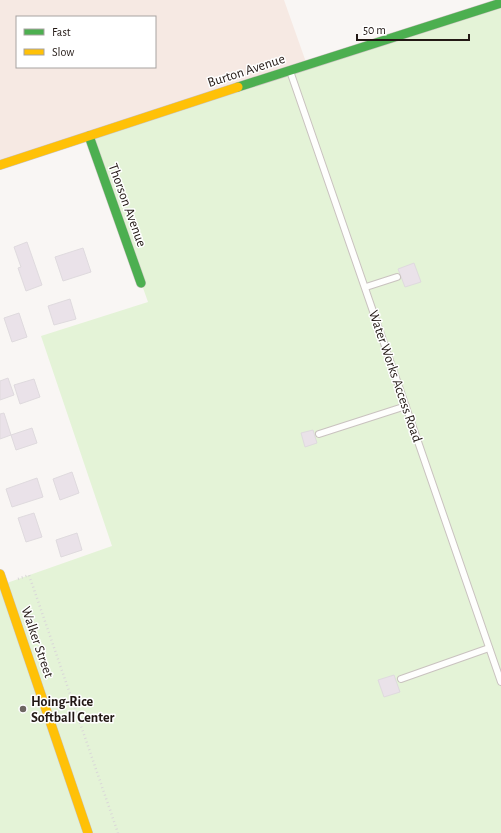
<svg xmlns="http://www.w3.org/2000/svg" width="501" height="833" viewBox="0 0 501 833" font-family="'Alegreya Sans',sans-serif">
	<rect width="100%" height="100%" fill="#f9f6f4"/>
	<path fill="#f6e9e3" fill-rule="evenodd" d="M 0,0 L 284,0 L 307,65 L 0,165 ZM 17,17 L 155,17 L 155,67 L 17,67 Z"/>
	<path fill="#e4f3d7" d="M 501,3 L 501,833 L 0,833 L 0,574 L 4,584 L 112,546 L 41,336 L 148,302 L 89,136 Z"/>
	<g fill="#eae2e9" stroke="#dfdade">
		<path d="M 27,242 L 42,285 L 26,291 L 18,268 L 21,267 L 14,247 Z"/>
		<path d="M 83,248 L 91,272 L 63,281 L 55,257 Z"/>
		<path d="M 414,263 L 421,282 L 405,287 L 398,269 Z"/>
		<path d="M 70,299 L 76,319 L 54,325 L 48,306 Z"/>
		<path d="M 19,313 L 27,337 L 12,342 L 4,318 Z"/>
		<path d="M 8,378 L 14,395 L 0,400 L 0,381 Z"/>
		<path d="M 34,379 L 40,397 L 20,404 L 14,385 Z"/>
		<path d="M 4,413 L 11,435 L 0,439 L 0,414 Z"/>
		<path d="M 32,428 L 37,443 L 16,450 L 11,435 Z"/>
		<path d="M 313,430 L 317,443 L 305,447 L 301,433 Z"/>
		<path d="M 72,472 L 79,493 L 60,500 L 53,479 Z"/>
		<path d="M 37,478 L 43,497 L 12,507 L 6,489 Z"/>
		<path d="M 34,513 L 42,537 L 26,542 L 18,518 Z"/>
		<path d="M 77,533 L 82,550 L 61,557 L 56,540 Z"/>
		<path d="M 394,675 L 400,692 L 384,697 L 378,680 Z"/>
	</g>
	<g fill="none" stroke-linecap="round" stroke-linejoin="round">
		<defs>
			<g id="lane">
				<path d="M 290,71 L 501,682"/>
				<path d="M 366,287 L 397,277"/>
				<path d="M 319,434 L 406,406"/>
				<path d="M 401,679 L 489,648"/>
			</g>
			<g id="fast">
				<path d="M 238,87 L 501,3"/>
				<path d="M 89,136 L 141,283"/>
			</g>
			<g id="slow">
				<path d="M 0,165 L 238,87"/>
				<path d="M 0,574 L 88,833"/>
			</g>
		</defs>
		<use href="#lane" stroke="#c9c2bf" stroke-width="8"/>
		<use href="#fast" stroke="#c9c2bf" stroke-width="10"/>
		<use href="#slow" stroke="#c9c2bf" stroke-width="10"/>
		<path stroke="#dad8d8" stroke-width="2.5" stroke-dasharray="1 3" stroke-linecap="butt" d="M 18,579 L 29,575 L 118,833"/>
		<use href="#lane" stroke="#fefefd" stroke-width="6"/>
		<use href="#fast" stroke="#4caf50" stroke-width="9"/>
		<use href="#slow" stroke="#ffc107" stroke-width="9"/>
	</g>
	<circle fill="#6d6662" stroke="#fff" stroke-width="1.5" cx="23" cy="709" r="4"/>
	<g text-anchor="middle" stroke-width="3" stroke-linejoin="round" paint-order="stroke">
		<g font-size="14" fill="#221814" stroke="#fff">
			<text transform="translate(246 70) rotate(-18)" y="5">Burton Avenue</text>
			<text transform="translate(128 205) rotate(70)" y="5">Thorson Avenue</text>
			<text transform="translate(396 376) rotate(71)" y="5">Water Works Access Road</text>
			<text transform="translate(38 642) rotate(71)" y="5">Walker Street</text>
		</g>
		<g font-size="14" font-weight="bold" fill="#221814" stroke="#fff" text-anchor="start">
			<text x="31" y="706">Hoing-Rice<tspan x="31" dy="16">Softball Center</tspan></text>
		</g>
	</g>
	<rect x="16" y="16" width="140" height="52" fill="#ffffff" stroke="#a7a3a1"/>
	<rect x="24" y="29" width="20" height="6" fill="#4caf50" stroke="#a7a3a1"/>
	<text x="52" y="36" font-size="12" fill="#221814">Fast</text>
	<rect x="24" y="49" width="20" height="6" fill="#ffc107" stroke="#a7a3a1"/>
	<text x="52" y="56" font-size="12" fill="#221814">Slow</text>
	<path d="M357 34v6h112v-6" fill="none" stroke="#221814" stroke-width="2"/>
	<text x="363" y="34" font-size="12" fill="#221814" stroke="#ffffff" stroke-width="3" paint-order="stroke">50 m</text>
</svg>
